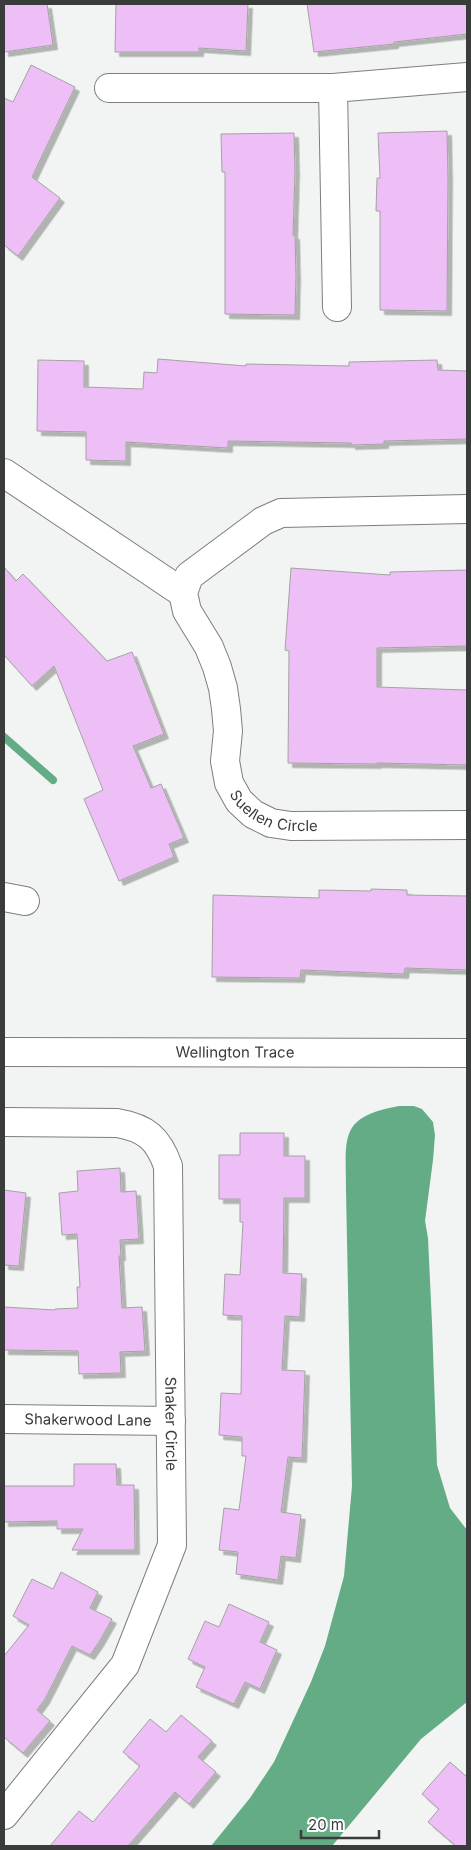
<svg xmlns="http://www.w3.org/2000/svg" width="471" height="1850" viewBox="0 0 471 1850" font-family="Inter,sans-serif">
	<defs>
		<filter id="shadow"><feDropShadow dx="4.5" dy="4.5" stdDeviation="0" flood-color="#0004"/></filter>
	</defs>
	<rect width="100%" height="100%" fill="#f1f4f2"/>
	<path fill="#64ac86" d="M 399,1106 L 414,1106 L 422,1109 L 433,1122 L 435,1135 L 433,1160 L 425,1221 L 428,1238 L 432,1323 L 437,1465 L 450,1508 L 467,1530 L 467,1702 L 421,1739 L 332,1846 L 211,1846 L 250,1798 L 274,1762 L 311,1682 L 325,1646 L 344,1576 L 352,1486 L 346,1191 C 346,1137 338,1117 399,1106 Z"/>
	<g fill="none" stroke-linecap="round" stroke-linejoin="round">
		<path stroke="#64ac86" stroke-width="8" d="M 4,737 L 53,780"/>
	</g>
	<g fill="#eebef6" stroke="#a4a2a4" filter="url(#shadow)">
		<path d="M 4,4 L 47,4 L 53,45 L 4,52 Z"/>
		<path d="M 116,4 L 248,4 L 246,51 L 199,48 L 199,52 L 115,52 Z"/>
		<path d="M 307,4 L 467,4 L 467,34 L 394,42 L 394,44 L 314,52 Z"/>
		<path d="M 31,65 L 75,87 L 32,177 L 60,198 L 18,256 L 4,245 L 4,98 L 13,102 Z"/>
		<path d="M 447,131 L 448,177 L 447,311 L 380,310 L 380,211 L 376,211 L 377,178 L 380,178 L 378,133 Z"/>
		<path d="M 294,133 L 295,171 L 293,235 L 295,235 L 296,276 L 295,315 L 225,314 L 225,172 L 222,172 L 221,134 Z"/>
		<path d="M 158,359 L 246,366 L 246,364 L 349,366 L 349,362 L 437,360 L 438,370 L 467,371 L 467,439 L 384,441 L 384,444 L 351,445 L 351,443 L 228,441 L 228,448 L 126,442 L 126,461 L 86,460 L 86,432 L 37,431 L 38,360 L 84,361 L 84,387 L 143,389 L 144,372 L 157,373 Z"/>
		<path d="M 4,567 L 16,581 L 23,574 L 107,661 L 132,652 L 164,734 L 133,746 L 151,788 L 161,784 L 184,838 L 169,844 L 174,857 L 119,881 L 84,799 L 103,790 L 54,666 L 32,686 L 4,655 Z"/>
		<path d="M 291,568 L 390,575 L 390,572 L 467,570 L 467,646 L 377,648 L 377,687 L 467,690 L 467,765 L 377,763 L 377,764 L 288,763 L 289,651 L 285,650 Z"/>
		<path d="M 371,889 L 407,890 L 407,895 L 467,896 L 467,970 L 405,968 L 404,974 L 301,970 L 300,978 L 212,977 L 213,895 L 319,898 L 319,890 L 371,891 Z"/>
		<path d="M 240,1133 L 284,1133 L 284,1156 L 305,1156 L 305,1198 L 284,1198 L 283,1273 L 302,1274 L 300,1317 L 285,1316 L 282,1370 L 305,1371 L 302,1458 L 288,1457 L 281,1512 L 301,1515 L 296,1558 L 281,1556 L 278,1580 L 236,1574 L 238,1552 L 219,1550 L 224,1508 L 239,1510 L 246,1456 L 242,1456 L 242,1437 L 219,1435 L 221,1393 L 241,1394 L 242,1316 L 223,1315 L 225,1274 L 240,1275 L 243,1222 L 240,1222 L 240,1199 L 219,1199 L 219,1155 L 240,1155 Z"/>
		<path d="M 120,1168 L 121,1192 L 136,1191 L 139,1239 L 120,1240 L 121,1256 L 119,1256 L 122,1308 L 142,1307 L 145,1351 L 120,1352 L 121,1373 L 79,1374 L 78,1351 L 4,1350 L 4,1307 L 55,1310 L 55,1309 L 78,1308 L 77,1287 L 80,1287 L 77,1234 L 62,1235 L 59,1193 L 78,1191 L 77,1171 Z"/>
		<path d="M 4,1190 L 26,1193 L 19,1266 L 4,1265 Z"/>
		<path d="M 74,1464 L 116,1464 L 117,1485 L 134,1485 L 135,1550 L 72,1550 L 83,1529 L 57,1529 L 57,1521 L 4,1522 L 4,1486 L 74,1486 Z"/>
		<path d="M 61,1572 L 98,1592 L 90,1608 L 112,1619 L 99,1642 L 90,1655 L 72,1646 L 45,1699 L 37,1710 L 50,1721 L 23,1753 L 4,1737 L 4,1656 L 29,1625 L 13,1616 L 32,1579 L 53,1589 Z"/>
		<path d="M 229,1604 L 269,1622 L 260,1642 L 277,1650 L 260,1689 L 245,1682 L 234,1704 L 196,1687 L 205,1667 L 188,1659 L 205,1621 L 219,1627 Z"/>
		<path d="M 181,1715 L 212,1741 L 198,1757 L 216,1772 L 189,1804 L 175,1792 L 128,1846 L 50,1846 L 79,1811 L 93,1822 L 140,1766 L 123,1752 L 150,1719 L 166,1732 Z"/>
		<path d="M 450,1762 L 467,1777 L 467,1846 L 456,1846 L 428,1822 L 439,1809 L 422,1794 Z"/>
	</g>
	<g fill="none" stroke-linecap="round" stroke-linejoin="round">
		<defs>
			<g id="minor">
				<path d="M 109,88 L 333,88 L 467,77"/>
				<path d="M 333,88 L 337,307"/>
				<path d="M 4,473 L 183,593"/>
				<path id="s1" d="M 467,509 L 281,513 L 263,521 L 189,576 L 183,593 L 187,611 L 209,647 L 217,667 L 223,688 L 226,709 L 228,731 L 225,761 L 229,783 L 239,801 L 253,814 L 271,823 L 291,826 L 467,825"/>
				<path d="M 4,897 L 25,901"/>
				<path id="s2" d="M 4,1122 L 117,1123 C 146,1128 158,1138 168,1166 L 172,1545 L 125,1665 L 4,1815"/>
				<path id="s3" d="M 4,1419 L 171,1421"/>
			</g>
			<g id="tertiary">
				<path id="s4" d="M 4,1052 L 467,1053"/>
			</g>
		</defs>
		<use href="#minor" stroke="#7c7f7d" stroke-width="30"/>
		<use href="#tertiary" stroke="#7c7f7d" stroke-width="30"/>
		<use href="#minor" stroke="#fff" stroke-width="28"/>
		<use href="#tertiary" stroke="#fff" stroke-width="28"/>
	</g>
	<g text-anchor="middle" stroke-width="4" stroke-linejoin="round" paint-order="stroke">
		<g font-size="15" fill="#3a3c3b" stroke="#fff">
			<text dy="5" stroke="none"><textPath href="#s1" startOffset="574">Suellen Circle</textPath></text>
			<text dy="5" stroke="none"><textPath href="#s4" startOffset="231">Wellington Trace</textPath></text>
			<text dy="5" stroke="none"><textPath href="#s3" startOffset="84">Shakerwood Lane</textPath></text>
			<text dy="5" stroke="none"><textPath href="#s2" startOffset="442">Shaker Circle</textPath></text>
		</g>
	</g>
	<rect width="471" height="1850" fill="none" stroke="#3a3c3b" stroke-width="10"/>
	<path d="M301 1830v8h78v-8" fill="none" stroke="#3a3c3b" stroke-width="2.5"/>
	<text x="308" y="1830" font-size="15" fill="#3a3c3b" stroke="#ffffff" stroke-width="4" paint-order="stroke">20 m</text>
</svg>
